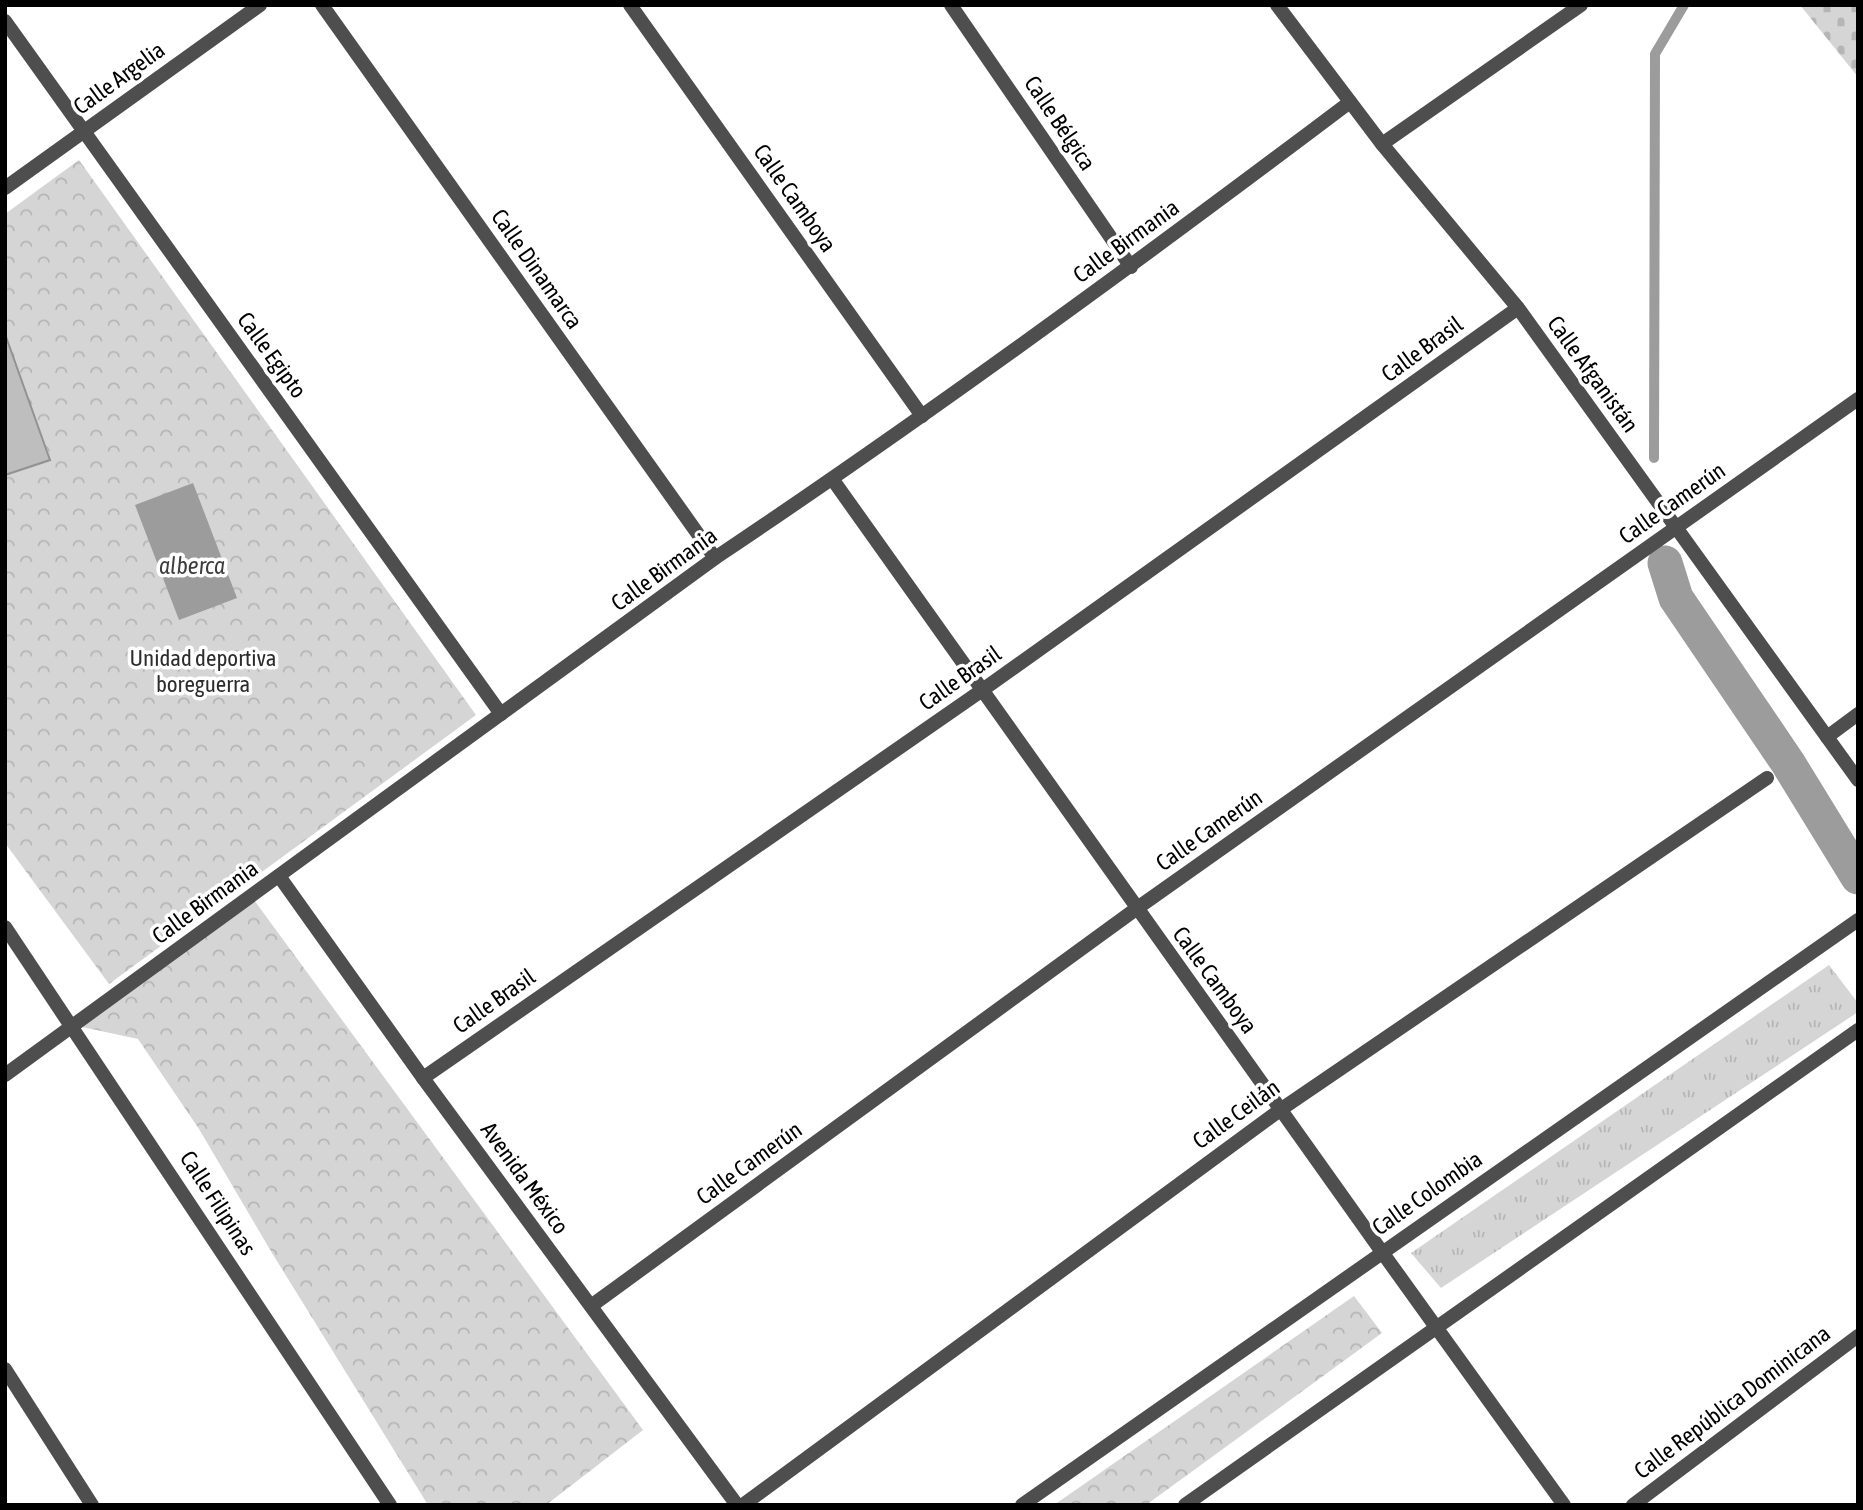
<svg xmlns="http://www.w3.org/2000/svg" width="1863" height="1510" viewBox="0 0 1863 1510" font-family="'Asap Condensed',sans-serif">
	<defs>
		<pattern id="grass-tufts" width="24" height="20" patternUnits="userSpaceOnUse" patternTransform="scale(1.75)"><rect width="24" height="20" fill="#d5d5d5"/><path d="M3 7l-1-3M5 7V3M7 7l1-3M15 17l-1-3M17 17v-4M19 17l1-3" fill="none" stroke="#b5b5b5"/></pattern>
		<pattern id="cemetery-stones" width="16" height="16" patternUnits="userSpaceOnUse" patternTransform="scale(1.75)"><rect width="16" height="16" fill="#d5d5d5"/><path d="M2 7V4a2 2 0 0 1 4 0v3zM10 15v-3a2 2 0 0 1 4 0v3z" fill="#b5b5b5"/></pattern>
		<pattern id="park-crowns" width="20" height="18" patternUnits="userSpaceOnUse" patternTransform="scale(1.75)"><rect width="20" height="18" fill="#d5d5d5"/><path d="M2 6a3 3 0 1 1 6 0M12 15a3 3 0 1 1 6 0" fill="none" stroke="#b5b5b5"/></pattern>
	</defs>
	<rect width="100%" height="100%" fill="#fff"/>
	<path fill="url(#grass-tufts)" d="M 1829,965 L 1858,1003 L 1858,1012 L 1441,1288 L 1411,1253 Z"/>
	<path fill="url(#cemetery-stones)" d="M 1800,5 L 1858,5 L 1858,77 Z"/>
	<g fill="url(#park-crowns)">
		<path d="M 79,160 L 476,715 L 109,984 L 5,843 L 5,214 Z"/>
		<path d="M 251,896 L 643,1430 L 546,1505 L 428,1505 L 272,1253 L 199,1129 L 138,1039 L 73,1025 Z"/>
		<path d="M 1354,1296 L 1382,1333 L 1146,1505 L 1054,1505 Z"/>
	</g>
	<path fill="#9c9c9c" d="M 193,483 L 237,598 L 179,620 L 135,505 Z"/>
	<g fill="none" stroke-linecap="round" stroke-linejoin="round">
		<path stroke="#9c9c9c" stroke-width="10" d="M 1654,458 L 1655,54 L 1684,5"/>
		<path stroke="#9c9c9c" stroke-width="35" d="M 1665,563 L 1676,598 L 1788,763 L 1858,877"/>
	</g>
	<path fill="#bebebe" stroke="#929292" stroke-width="2" d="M 5,334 L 50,460 L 5,475 Z"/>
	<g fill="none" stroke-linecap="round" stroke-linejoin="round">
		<g stroke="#4e4e4e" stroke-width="14">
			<path d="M 322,5 L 715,558"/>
			<path d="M 630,5 L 922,416"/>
			<path d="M 951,5 L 1131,267"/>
			<path d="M 1277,5 L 1382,144 L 1518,308 L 1858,780"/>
			<path d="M 5,21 L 501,714"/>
			<path d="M 1382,144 L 1581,5"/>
			<path d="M 5,188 L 260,5"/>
			<path d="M 833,480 L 1382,1252"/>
			<path d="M 1827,737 L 1858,714"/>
			<path d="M 279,876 L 423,1078 L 737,1505"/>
			<path d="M 5,927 L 390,1505"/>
			<path d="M 5,1075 L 715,558 C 932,413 1142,259 1350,102"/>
			<path d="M 423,1078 L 981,691 L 1518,308"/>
			<path d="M 591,1306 L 1136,909 L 1858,399"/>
			<path d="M 5,1369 L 92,1505"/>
			<path d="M 743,1505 L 1280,1110 L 1767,778"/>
			<path d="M 1633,1505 L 1858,1336"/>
		</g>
		<g stroke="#4e4e4e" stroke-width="14">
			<path d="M 1382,1252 L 1564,1505"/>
			<path d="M 1022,1505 L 1858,920"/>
			<path d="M 1185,1505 L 1858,1030"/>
		</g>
	</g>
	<g text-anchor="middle" stroke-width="7" stroke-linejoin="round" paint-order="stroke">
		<g font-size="23" fill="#000" stroke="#fff">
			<text transform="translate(119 78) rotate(-36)" y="8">Calle Argelia</text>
			<text transform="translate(1060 123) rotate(56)" y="8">Calle Bélgica</text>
			<text transform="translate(795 198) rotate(55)" y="8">Calle Camboya</text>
			<text transform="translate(1126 241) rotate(-36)" y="8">Calle Birmania</text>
			<text transform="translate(537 269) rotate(55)" y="8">Calle Dinamarca</text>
			<text transform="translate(1422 349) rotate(-36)" y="8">Calle Brasil</text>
			<text transform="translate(272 355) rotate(54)" y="8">Calle Egipto</text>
			<text transform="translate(1593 374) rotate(54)" y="8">Calle Afganistán</text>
			<text transform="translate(1672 503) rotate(-35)" y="8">Calle Camerún</text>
			<text transform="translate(664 569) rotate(-36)" y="8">Calle Birmania</text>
			<text transform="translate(960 678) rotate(-35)" y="8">Calle Brasil</text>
			<text transform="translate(1209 830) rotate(-35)" y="8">Calle Camerún</text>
			<text transform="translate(205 902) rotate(-36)" y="8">Calle Birmania</text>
			<text transform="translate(1215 980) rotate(54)" y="8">Calle Camboya</text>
			<text transform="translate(494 1001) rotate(-35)" y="8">Calle Brasil</text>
			<text transform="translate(1236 1114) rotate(-36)" y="8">Calle Ceilán</text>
			<text transform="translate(749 1163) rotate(-36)" y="8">Calle Camerún</text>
			<text transform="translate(525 1178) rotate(54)" y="8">Avenida México</text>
			<text transform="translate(1427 1193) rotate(-35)" y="8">Calle Colombia</text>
			<text transform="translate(218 1203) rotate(57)" y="8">Calle Filipinas</text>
			<text transform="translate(1732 1402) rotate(-37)" y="8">Calle República Dominicana</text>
		</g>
		<g font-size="23" fill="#2c2c2c" stroke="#fff">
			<text x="203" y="666">Unidad deportiva<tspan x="203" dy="26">boreguerra</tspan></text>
		</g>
		<g font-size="24" font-style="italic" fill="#3d3d3d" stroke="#fff">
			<text x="192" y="574">alberca</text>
		</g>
	</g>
	<rect width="1863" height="1510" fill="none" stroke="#000000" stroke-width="14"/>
</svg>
